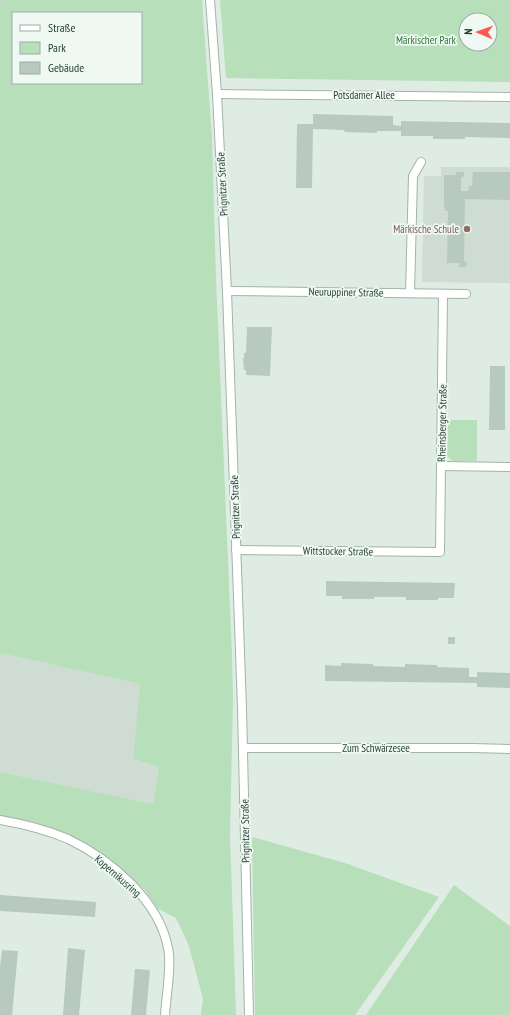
<svg xmlns="http://www.w3.org/2000/svg" width="510" height="1015" viewBox="0 0 510 1015" font-family="'PT Sans Narrow',sans-serif">
	<rect width="100%" height="100%" fill="#dfece4"/>
	<g fill="#cedcd3">
		<path d="M 441,167 L 510,167 L 510,283 L 422,282 L 424,176 L 441,176 Z"/>
		<path d="M 0,653 L 140,684 L 133,759 L 159,767 L 153,804 L 0,772 Z"/>
	</g>
	<g fill="#b6dfba" fill-rule="evenodd">
		<path d="M 0,0 L 202,0 L 212,138 L 216,279 L 232,655 L 233,700 L 230,834 L 236,1015 L 201,1015 L 203,999 L 189,946 L 176,918 L 158,909 L 144,889 L 118,866 L 86,845 L 0,816 L 0,772 L 153,804 L 159,767 L 133,759 L 140,684 L 0,653 ZM 13,13 L 141,13 L 141,83 L 13,83 Z"/>
		<path d="M 220,0 L 510,0 L 510,82 L 226,78 ZM 466,20 L 490,20 L 490,44 L 466,44 Z"/>
		<path d="M 452,420 L 477,420 L 477,461 L 453,461 L 447,456 L 448,423 Z"/>
		<path d="M 252,837 L 345,863 L 439,897 L 355,1015 L 255,1015 Z"/>
		<path d="M 454,885 L 510,926 L 510,1015 L 366,1015 Z"/>
	</g>
	<g fill="#b8cabf">
		<path d="M 313,114 L 393,116 L 393,125 L 401,126 L 401,121 L 510,123 L 510,138 L 465,137 L 465,139 L 433,139 L 433,136 L 401,136 L 401,131 L 377,131 L 377,133 L 344,132 L 345,130 L 313,129 L 312,188 L 296,188 L 297,124 L 313,124 Z"/>
		<path d="M 456,172 L 464,172 L 464,176 L 461,178 L 461,191 L 468,191 L 469,186 L 472,186 L 473,172 L 510,172 L 510,200 L 465,199 L 464,261 L 467,262 L 466,267 L 459,267 L 459,263 L 447,263 L 448,211 L 445,211 L 445,207 L 444,207 L 444,175 L 456,175 Z"/>
		<path d="M 247,327 L 272,327 L 270,376 L 246,375 L 246,370 L 244,370 L 243,358 L 244,358 L 244,353 L 246,353 Z"/>
		<path d="M 490,366 L 505,366 L 505,430 L 489,430 Z"/>
		<path d="M 326,581 L 455,583 L 454,598 L 438,598 L 438,600 L 406,600 L 406,597 L 374,597 L 374,599 L 342,599 L 342,596 L 326,596 Z"/>
		<rect x="448" y="637" width="7" height="7"/>
		<path d="M 341,663 L 373,664 L 373,666 L 405,667 L 405,664 L 437,665 L 437,667 L 469,668 L 469,677 L 477,677 L 477,672 L 510,673 L 510,688 L 477,687 L 477,683 L 325,681 L 325,665 L 341,666 Z"/>
		<path d="M 0,895 L 96,902 L 95,917 L 0,911 Z"/>
		<path d="M 68,948 L 85,950 L 79,1015 L 63,1015 Z"/>
		<path d="M 2,950 L 18,951 L 12,1015 L 0,1015 L 0,967 Z"/>
		<path d="M 135,969 L 150,970 L 146,1015 L 131,1015 Z"/>
	</g>
	<g fill="none" stroke-linecap="round" stroke-linejoin="round">
		<defs>
			<g id="street">
				<path d="M 210,0 L 217,94 L 227,291 L 242,708 L 249,1015"/>
				<path d="M 217,94 L 510,97"/>
				<path d="M 227,291 L 466,294"/>
				<path d="M 410,293 L 413,176 L 421,162"/>
				<path d="M 441,466 L 510,467"/>
				<path d="M 236,550 L 440,552 L 443,294"/>
				<path d="M 243,748 L 473,748 L 510,749"/>
				<path d="M 0,820 C 23,824 47,830 68,839 C 110,859 159,900 168,948 C 172,965 166,997 165,1015"/>
			</g>
		</defs>
		<use href="#street" stroke="#a2b4aa" stroke-width="10"/>
		<use href="#street" stroke="#fff" stroke-width="8"/>
	</g>
	<circle fill="#8d6e63" stroke="#f0f8f3" stroke-width="1.5" cx="467" cy="229" r="4"/>
	<g text-anchor="middle" stroke-width="3.5" stroke-linejoin="round" paint-order="stroke">
		<g font-size="11" fill="#277637" stroke="#f0f8f3">
			<text x="426" y="44">Märkischer Park</text>
		</g>
		<g font-size="11" fill="#1f3d30" stroke="#f0f8f3">
			<text x="364" y="99">Potsdamer Allee</text>
			<text transform="translate(222 184) rotate(-93)" y="4">Prignitzer Straße</text>
			<text transform="translate(346 292) rotate(1)" y="4">Neuruppiner Straße</text>
			<text transform="translate(442 423) rotate(-89)" y="4">Rheinsberger Straße</text>
			<text transform="translate(235 507) rotate(-92)" y="4">Prignitzer Straße</text>
			<text transform="translate(338 551) rotate(1)" y="4">Wittstocker Straße</text>
			<text x="376" y="752">Zum Schwärzesee</text>
			<text transform="translate(245 831) rotate(-91)" y="4">Prignitzer Straße</text>
			<text transform="translate(118 876) rotate(41)" y="4">Kopernikusring</text>
		</g>
		<g font-size="11" fill="#785e54" stroke="#f0f8f3" text-anchor="end">
			<text x="459" y="233">Märkische Schule</text>
		</g>
	</g>
	<rect x="12" y="12" width="130" height="72" fill="#f0f8f3" stroke="#9cada5"/>
	<rect x="20" y="25" width="20" height="6" fill="#ffffff" stroke="#9cada5"/>
	<text x="48" y="32" font-size="12" fill="#1f3d30">Straße</text>
	<rect x="20" y="42" width="20" height="12" fill="#b6dfba" stroke="#9cada5"/>
	<text x="48" y="52" font-size="12" fill="#1f3d30">Park</text>
	<rect x="20" y="62" width="20" height="12" fill="#b8cabf" stroke="#9cada5"/>
	<text x="48" y="72" font-size="12" fill="#1f3d30">Gebäude</text>
	<g transform="translate(478 32) rotate(272)"><circle r="19" fill="#f0f8f3" stroke="#9cada5"/>
	<path d="M0-3L7 15L0 10L-7 15Z" fill="#fb594e"/>
	<text y="-6" font-size="11" font-weight="bold" text-anchor="middle" fill="#1f3d30">N</text>
	</g>
</svg>
